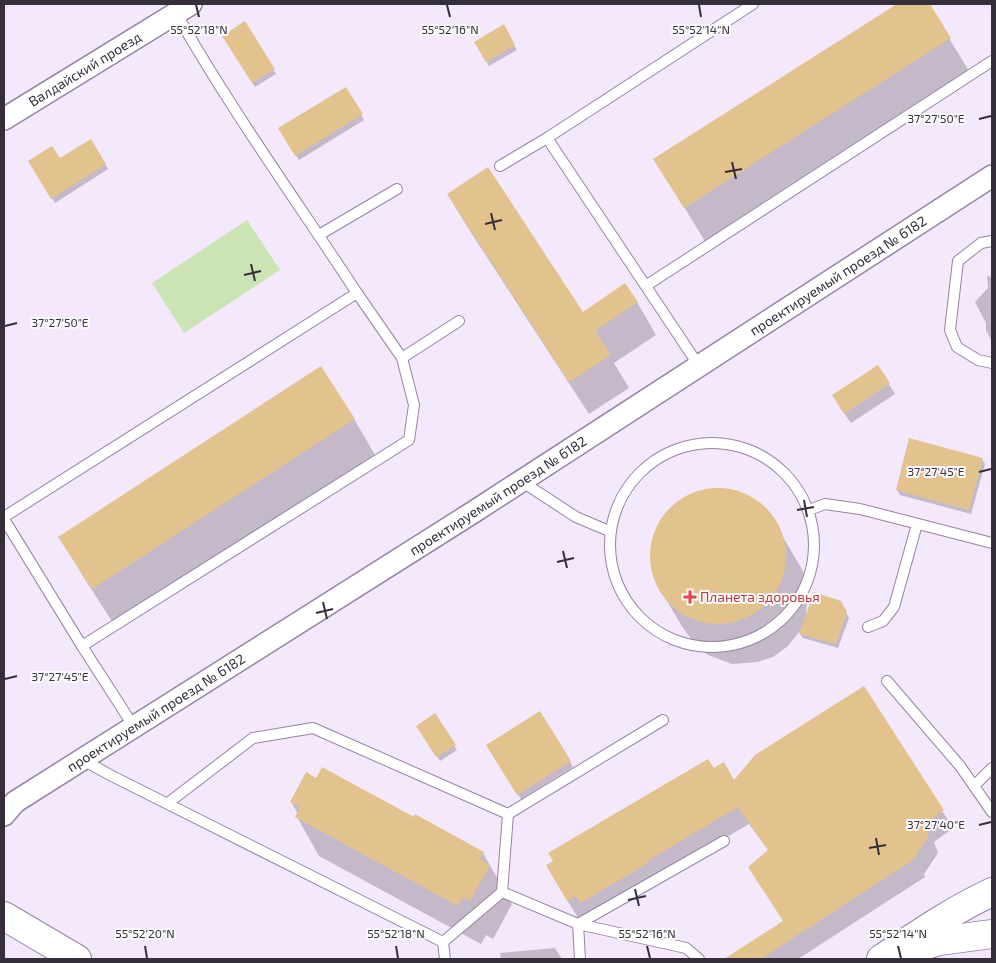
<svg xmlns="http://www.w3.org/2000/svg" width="996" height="963" viewBox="0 0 996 963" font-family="'Exo 2',sans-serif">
	<rect width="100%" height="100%" fill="#f4e8fc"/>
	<path fill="#cbe4b3" d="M 247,220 L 280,270 L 184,333 L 152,283 Z"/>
	<g fill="#0003">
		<path d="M 899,4 L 928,4 L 974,79 L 709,248 L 655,159 Z"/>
		<path d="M 245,23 L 276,74 L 255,87 L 223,36 Z"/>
		<path d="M 503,26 L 517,50 L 489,66 L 476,42 Z"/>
		<path d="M 345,88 L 364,120 L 299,160 L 280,129 Z"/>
		<path d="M 90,141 L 108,169 L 55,203 L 29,162 L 60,160 Z"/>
		<path d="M 448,195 L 582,313 L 637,302 L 656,335 L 614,363 L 629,388 L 589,414 L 468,228 Z"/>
		<path d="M 987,276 L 992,277 L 992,342 L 986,330 L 986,323 L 975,302 L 988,288 Z"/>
		<path d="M 878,367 L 895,394 L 851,423 L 839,406 Z"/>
		<path d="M 354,419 L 378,460 L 117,629 L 84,578 L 60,537 Z"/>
		<path d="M 982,459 L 985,464 L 971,514 L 900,495 L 897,490 Z"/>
		<path d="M 716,489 L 729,490 L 743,494 L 764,508 L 770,515 L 803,571 L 808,591 L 806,614 L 840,602 L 849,618 L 838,648 L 803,638 L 799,632 L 788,646 L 773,657 L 757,662 L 732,664 L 708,655 L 699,649 L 683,628 L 658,586 L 653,571 L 651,551 L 654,535 L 660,522 L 668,511 L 681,500 L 690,494 Z"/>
		<path d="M 864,688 L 953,828 L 934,842 L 938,853 L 924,874 L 925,877 L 798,959 L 727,959 L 784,922 L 769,851 L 749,824 L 656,879 L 592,920 L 588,912 L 578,918 L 547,866 L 714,770 L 734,782 Z"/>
		<path d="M 540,713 L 573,767 L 521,799 L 487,746 Z"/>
		<path d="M 435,715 L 457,750 L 440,761 L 418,726 Z"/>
		<path d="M 317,779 L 415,818 L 483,853 L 512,904 L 493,939 L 486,935 L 481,944 L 319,856 L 297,817 L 298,814 L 291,802 Z"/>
		<path d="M 555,948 L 562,959 L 501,959 L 500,953 Z"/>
	</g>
	<g fill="#e3c38d">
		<path d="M 897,4 L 930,4 L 951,38 L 684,208 L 653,159 Z"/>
		<path d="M 245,21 L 275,69 L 252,83 L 222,36 Z"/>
		<path d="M 504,24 L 515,45 L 486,62 L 474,42 Z"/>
		<path d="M 346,87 L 363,114 L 295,156 L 278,128 Z"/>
		<path d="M 91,139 L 106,164 L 51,199 L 28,161 L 52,146 L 60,158 Z"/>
		<path d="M 488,167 L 583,312 L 625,283 L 638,302 L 595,331 L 611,355 L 569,382 L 447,194 Z"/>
		<path d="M 878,365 L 890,383 L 844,414 L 832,395 Z"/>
		<path d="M 321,366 L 355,419 L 92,589 L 58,537 Z"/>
		<path d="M 909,438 L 983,458 L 969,510 L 896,490 Z"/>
		<circle cx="718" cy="556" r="68"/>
		<path d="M 814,592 L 841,601 L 847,612 L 836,644 L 799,634 Z"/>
		<path d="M 864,686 L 944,810 L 925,824 L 929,835 L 915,856 L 916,858 L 761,959 L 724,959 L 783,921 L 748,867 L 768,850 L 738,807 L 647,861 L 648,863 L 581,903 L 576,896 L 567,901 L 546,865 L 553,861 L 548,853 L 708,759 L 714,768 L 724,762 L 734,780 L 755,755 Z"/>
		<path d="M 540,711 L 571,761 L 517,795 L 486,745 Z"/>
		<path d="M 435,713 L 456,745 L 436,757 L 416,726 Z"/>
		<path d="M 322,767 L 414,817 L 415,814 L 484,852 L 480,859 L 490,865 L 470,901 L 463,897 L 458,906 L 295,817 L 300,807 L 290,802 L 306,772 L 316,778 Z"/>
	</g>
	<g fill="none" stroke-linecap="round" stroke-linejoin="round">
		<defs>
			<g id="lane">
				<path d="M 547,138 L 699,366"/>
				<path d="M 500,166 L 547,138 L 753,4"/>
				<path d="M 319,235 L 397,189"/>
				<path d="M 992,241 L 981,243 L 958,261 L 950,330 L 957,347 L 978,360 L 992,363"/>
				<path d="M 647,285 L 992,61"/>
				<path d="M 402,358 L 459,321"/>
				<circle cx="712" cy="545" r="102"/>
				<path d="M 521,481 L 576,517 L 609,531"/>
				<path d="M 809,510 L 825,504 L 860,509 L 992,543"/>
				<path d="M 4,517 L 357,293 C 296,200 231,110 176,13"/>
				<path d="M 4,519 L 82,646 L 409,440 L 414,405 L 402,358 L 357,293"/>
				<path d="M 868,627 L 883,621 L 894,607 L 917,524"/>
				<path d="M 82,646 L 134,727"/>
				<path d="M 887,681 L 960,766 L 992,812"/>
				<path d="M 83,760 L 112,776 L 443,942 L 445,959"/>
				<path d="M 974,786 L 992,768"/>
				<path d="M 168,803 L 253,738 L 313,728 L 508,814 L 663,720"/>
				<path d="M 502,892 L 578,924 L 580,959"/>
				<path d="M 578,924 L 724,841"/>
				<path d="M 578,924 L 686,948 L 699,959"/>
				<path d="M 443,942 L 502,892 L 508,814"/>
			</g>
			<g id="street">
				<path id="s1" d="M 4,119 L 191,4"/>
				<path id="s2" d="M 4,815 L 15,802 L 472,513 L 992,176"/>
			</g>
			<g id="secondary">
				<path d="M 4,916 L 77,959"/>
				<path d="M 908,951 L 939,941 L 992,934"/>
				<path d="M 881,959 C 917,935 953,910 992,892"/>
			</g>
		</defs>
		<use href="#lane" stroke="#9684a2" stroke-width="12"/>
		<use href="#street" stroke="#9684a2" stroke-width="24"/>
		<use href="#secondary" stroke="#9684a2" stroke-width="30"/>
		<use href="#lane" stroke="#fff" stroke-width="10"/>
		<use href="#street" stroke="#fff" stroke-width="21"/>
		<use href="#secondary" stroke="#fff" stroke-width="28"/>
	</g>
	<path fill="none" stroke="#362e3b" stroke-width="2" d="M 196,5 L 199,17M 447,5 L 450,17M 699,5 L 701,17M 979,119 L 991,116M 732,162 L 736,179M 725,172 L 742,169M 491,213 L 495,230M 485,224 L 502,220M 251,264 L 255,281M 244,275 L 261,271M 5,326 L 17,323M 979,472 L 991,469M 804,500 L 807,517M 797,510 L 814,507M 563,551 L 567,568M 557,562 L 574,558M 323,602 L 327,619M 316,613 L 333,609M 5,679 L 17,676M 979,825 L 991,822M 876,838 L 879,855M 869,848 L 886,845M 635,889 L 639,906M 628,900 L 646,896M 145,946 L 147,958M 396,946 L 398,958M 647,946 L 650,958M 898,946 L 901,958"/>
	<path fill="#e0444e" stroke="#fbfbfb" stroke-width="2" d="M687.5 589.5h5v5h5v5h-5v5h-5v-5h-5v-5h5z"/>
	<g text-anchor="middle" stroke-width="4" stroke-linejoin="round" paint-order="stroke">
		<g font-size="14" fill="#362e3b" stroke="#fbfbfb">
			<text dy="5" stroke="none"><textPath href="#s1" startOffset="95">Валдайский проезд</textPath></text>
			<text dy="5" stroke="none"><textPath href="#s2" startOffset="994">проектируемый проезд № 6182</textPath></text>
			<text dy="5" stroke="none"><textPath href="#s2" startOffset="589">проектируемый проезд № 6182</textPath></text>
			<text dy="5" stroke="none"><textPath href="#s2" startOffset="184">проектируемый проезд № 6182</textPath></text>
		</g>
		<g font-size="14" fill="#be3a42" stroke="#fbfbfb" text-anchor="start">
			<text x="700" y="602">Планета здоровья</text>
		</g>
	</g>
	<g font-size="12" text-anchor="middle" fill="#362e3b" stroke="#fbfbfb" stroke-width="4" stroke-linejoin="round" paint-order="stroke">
		<text x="199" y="34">55°52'18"N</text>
		<text x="450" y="34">55°52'16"N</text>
		<text x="701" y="34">55°52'14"N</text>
		<text x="936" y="123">37°27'50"E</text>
		<text x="60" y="327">37°27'50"E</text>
		<text x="936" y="476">37°27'45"E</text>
		<text x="60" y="681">37°27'45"E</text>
		<text x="936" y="829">37°27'40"E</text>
		<text x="145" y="938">55°52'20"N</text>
		<text x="396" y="938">55°52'18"N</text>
		<text x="647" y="938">55°52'16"N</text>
		<text x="898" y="938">55°52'14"N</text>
	</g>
	<rect width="996" height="963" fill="none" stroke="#362e3b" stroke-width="10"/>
</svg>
